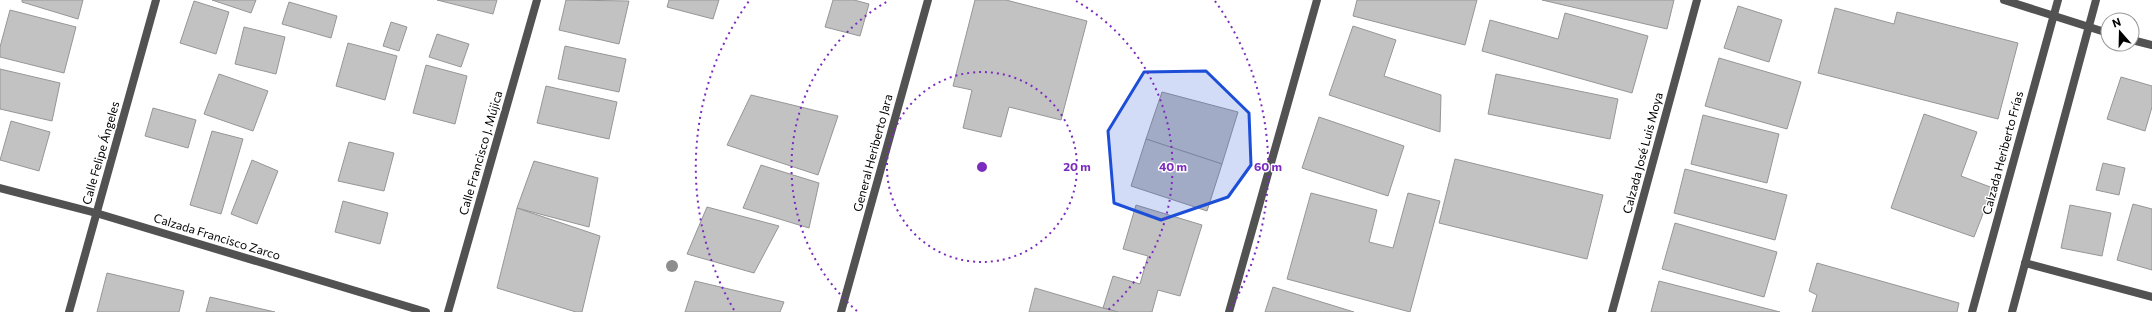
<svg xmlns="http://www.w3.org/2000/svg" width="2152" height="312" viewBox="0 0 2152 312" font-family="Commissioner,sans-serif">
	<rect width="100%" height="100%" fill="#fff"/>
	<g fill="#c2c2c2" stroke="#969696">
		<path d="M 22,0 L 83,0 L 78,19 L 22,2 Z"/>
		<path d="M 212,0 L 256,0 L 251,13 Z"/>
		<path d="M 437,0 L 497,0 L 493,14 Z"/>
		<path d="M 566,0 L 629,1 L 619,44 L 559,30 Z"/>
		<path d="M 669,0 L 719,0 L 713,19 L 667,7 Z"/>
		<path d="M 833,0 L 854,0 L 869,4 L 860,36 L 825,27 Z"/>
		<path d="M 975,0 L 1006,0 L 1087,21 L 1061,120 L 1009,107 L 1001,137 L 963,128 L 972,90 L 953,86 Z"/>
		<path d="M 1357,0 L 1477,0 L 1465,45 L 1353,16 Z"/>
		<path d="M 1542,0 L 1674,0 L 1667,29 Z"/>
		<path d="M 194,1 L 229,12 L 216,54 L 180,43 Z"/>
		<path d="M 289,2 L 337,16 L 331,38 L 282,24 Z"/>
		<path d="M 1738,6 L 1782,20 L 1769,62 L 1724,48 Z"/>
		<path d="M 1835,8 L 1894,24 L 1897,12 L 2018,43 L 1998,119 L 1818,73 Z"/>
		<path d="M 10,10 L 76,27 L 64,73 L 0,57 L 0,47 Z"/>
		<path d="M 1565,13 L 1648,36 L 1632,93 L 1482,51 L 1490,20 L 1558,39 Z"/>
		<path d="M 391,22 L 407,27 L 399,51 L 383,46 Z"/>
		<path d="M 1353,26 L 1396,40 L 1384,76 L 1441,95 L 1440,132 L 1329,95 Z"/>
		<path d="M 244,27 L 285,37 L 276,74 L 235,64 Z"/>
		<path d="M 437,34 L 469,44 L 461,67 L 429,57 Z"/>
		<path d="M 348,43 L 397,56 L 385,100 L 336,86 Z"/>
		<path d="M 565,46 L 626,59 L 619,92 L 558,79 Z"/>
		<path d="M 1719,58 L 1801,82 L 1787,129 L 1705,106 Z"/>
		<path d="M 426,65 L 467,76 L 455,124 L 413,113 Z"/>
		<path d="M 0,69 L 60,83 L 52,121 L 0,109 Z"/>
		<path d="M 219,74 L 268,91 L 253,131 L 204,114 Z"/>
		<path d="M 1496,74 L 1618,99 L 1610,139 L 1488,114 Z"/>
		<path d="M 2121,77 L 2152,86 L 2152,107 L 2145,131 L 2107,119 Z"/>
		<path d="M 546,86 L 617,102 L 609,139 L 537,123 Z"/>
		<path d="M 1162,92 L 1238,112 L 1222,164 L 1146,139 Z"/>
		<path d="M 751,95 L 838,116 L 818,175 L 727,145 Z"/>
		<path d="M 153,108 L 196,120 L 188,148 L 145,136 Z"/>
		<path d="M 1924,114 L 1977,132 L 1961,176 L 1993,188 L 1974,237 L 1891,208 Z"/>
		<path d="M 1703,115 L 1779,134 L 1767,183 L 1691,164 Z"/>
		<path d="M 1319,117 L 1404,146 L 1388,196 L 1302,168 Z"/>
		<path d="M 11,121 L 50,132 L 39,171 L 0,160 Z"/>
		<path d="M 212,131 L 243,139 L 221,214 L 190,205 Z"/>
		<path d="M 1146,139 L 1222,164 L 1207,211 L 1131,186 Z"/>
		<path d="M 349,142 L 394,153 L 384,191 L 338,181 Z"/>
		<path d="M 1455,159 L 1603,195 L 1587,259 L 1439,223 Z"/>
		<path d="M 252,160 L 278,171 L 257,224 L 231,214 Z"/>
		<path d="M 534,161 L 598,178 L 589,227 L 517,208 Z"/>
		<path d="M 2103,163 L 2125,168 L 2119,195 L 2096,190 Z"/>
		<path d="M 761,165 L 819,183 L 809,228 L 743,208 Z"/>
		<path d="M 1685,169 L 1787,195 L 1775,240 L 1674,213 Z"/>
		<path d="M 1311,193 L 1377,210 L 1369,242 L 1393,248 L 1408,193 L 1440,201 L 1410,312 L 1287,279 Z"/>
		<path d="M 343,201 L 388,213 L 380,244 L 335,232 Z"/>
		<path d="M 2133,204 L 2152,209 L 2152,270 L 2117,260 Z"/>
		<path d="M 1136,205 L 1202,225 L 1180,296 L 1158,290 L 1152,312 L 1118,312 L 1103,308 L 1113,276 L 1140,284 L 1148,256 L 1123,249 Z"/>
		<path d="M 2070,205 L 2111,213 L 2102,256 L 2061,248 Z"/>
		<path d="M 707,207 L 779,226 L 754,273 L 687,254 Z"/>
		<path d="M 517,208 L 600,236 L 582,312 L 576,312 L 497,288 Z"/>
		<path d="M 1675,223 L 1777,252 L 1764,297 L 1662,269 Z"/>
		<path d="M 1817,263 L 1959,303 L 1957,312 L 1812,312 L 1817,295 L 1809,291 Z"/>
		<path d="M 107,273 L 184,291 L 179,312 L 97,312 Z"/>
		<path d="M 695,281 L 784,302 L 780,312 L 685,312 Z"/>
		<path d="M 1659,281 L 1780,312 L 1651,312 Z"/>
		<path d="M 1273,287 L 1354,312 L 1265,312 Z"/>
		<path d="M 1035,288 L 1103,308 L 1118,312 L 1029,312 Z"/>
		<path d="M 210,297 L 275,312 L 206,312 Z"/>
	</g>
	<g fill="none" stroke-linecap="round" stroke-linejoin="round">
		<g stroke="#525252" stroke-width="8">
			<path d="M 2004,0 L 2108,33"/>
			<path d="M 2132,40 L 2152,45"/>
			<path d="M 0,188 L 96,213 L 426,312"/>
			<path d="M 2025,263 L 2152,297"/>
			<path d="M 69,312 L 156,0"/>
			<path d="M 448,312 L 537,0"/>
			<path d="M 841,312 L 928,0"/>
			<path d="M 1229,312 L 1317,0"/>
			<path d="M 1612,312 L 1697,0"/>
		</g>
		<g stroke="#525252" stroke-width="8">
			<path d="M 1972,312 L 2058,0"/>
			<path d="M 2012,312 L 2096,0"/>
		</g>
	</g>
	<circle fill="#8d8d8d" cx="672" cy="266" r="6"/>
	<path fill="#1d4ed8" fill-opacity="0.2" stroke="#1d4ed8" stroke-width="3" stroke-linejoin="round" d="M 1206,71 L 1249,113 L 1251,165 L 1228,197 L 1161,220 L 1114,203 L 1108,131 L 1144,72 Z"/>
	<g fill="none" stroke="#7b2cbf" stroke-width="2" stroke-dasharray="2 4">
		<circle cx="982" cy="167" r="95"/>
		<path d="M857 311A191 191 0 0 1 888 1M1076 1A191 191 0 0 1 1107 311"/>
		<path d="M734 310A286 286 0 0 1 749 1M1215 1A286 286 0 0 1 1230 310"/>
	</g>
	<g text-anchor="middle" stroke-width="3" stroke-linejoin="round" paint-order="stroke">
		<g font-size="12" fill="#000" stroke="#fff">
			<text transform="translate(101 153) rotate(-74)" y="4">Calle Felipe Ángeles</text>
			<text transform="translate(481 153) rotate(-74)" y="4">Calle Francisco J. Mújica</text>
			<text transform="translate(873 153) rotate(-75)" y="4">General Heriberto Jara</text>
			<text transform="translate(1643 153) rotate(-75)" y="4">Calzada José Luis Moya</text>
			<text transform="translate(2003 153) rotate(-75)" y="4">Calzada Heriberto Frías</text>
			<text transform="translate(217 237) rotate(17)" y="4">Calzada Francisco Zarco</text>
		</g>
	</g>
	<circle cx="982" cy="167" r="6" fill="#7b2cbf" stroke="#fff" stroke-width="2"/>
	<g font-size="12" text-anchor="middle" font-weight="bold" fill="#7b2cbf" stroke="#fff" stroke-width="3" stroke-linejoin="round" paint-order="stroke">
		<text x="1077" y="171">20 m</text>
		<text x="1173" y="171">40 m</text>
		<text x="1268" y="171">60 m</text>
	</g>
	<g transform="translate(2120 32) rotate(340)"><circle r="19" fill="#ffffff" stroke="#999999"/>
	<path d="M0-3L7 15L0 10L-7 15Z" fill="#000000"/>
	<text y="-6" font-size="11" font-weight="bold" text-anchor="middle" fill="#000000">N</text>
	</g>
</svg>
